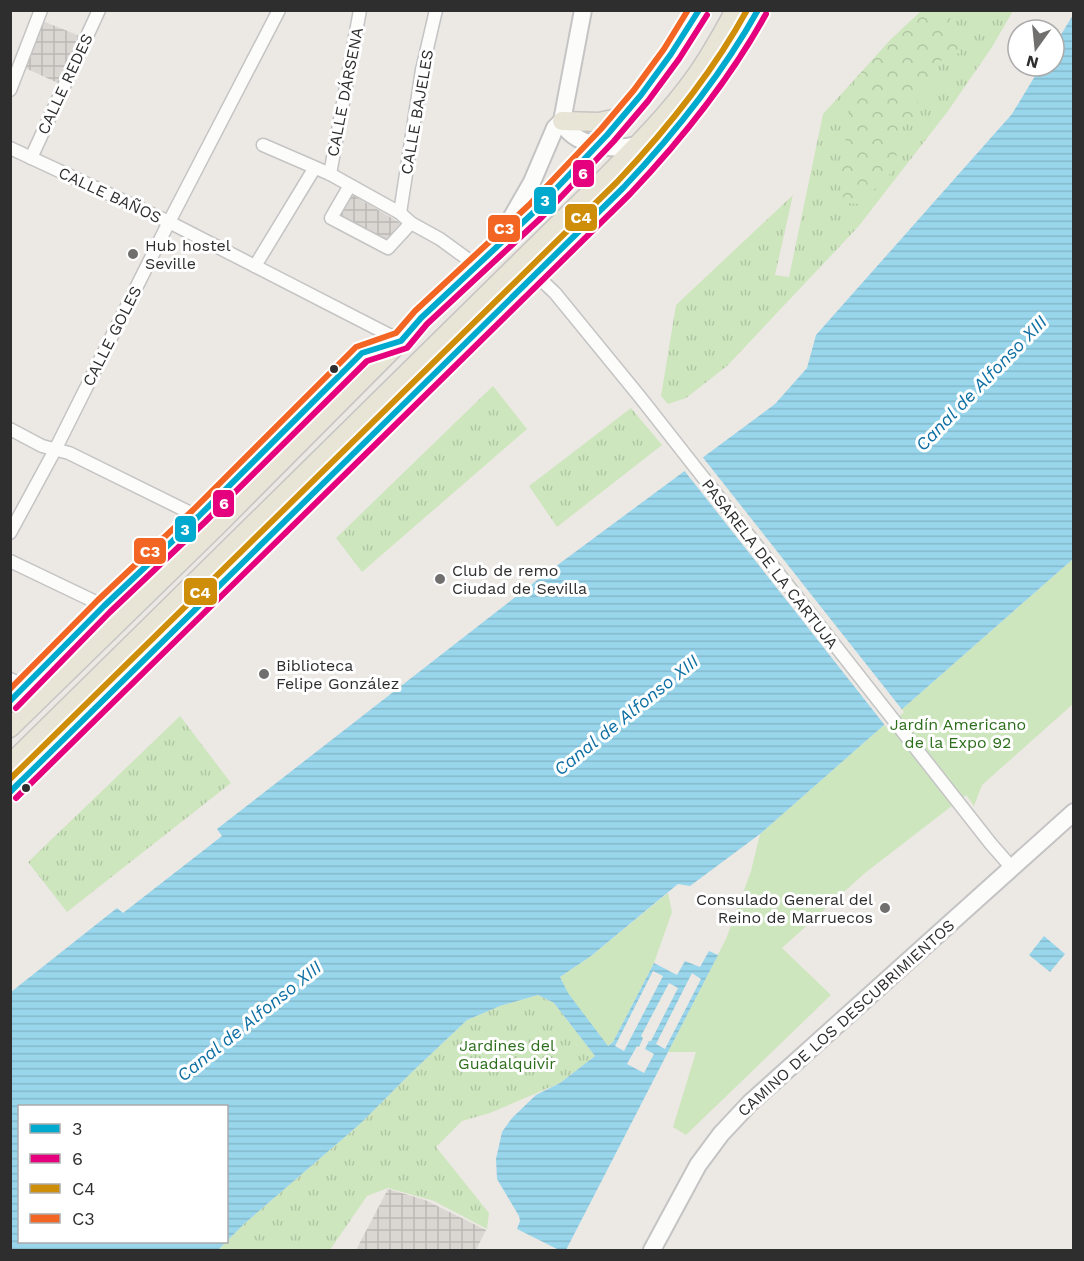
<svg xmlns="http://www.w3.org/2000/svg" width="1084" height="1261" viewBox="0 0 1084 1261" font-family="'Work Sans',sans-serif">
	<defs>
		<pattern id="grass-tufts" width="24" height="20" patternUnits="userSpaceOnUse" patternTransform="scale(1.5)"><rect width="24" height="20" fill="#cee6be"/><path d="M3 7l-1-3M5 7V3M7 7l1-3M15 17l-1-3M17 17v-4M19 17l1-3" fill="none" stroke="#b1c6a4"/></pattern>
		<pattern id="forest-crowns" width="20" height="18" patternUnits="userSpaceOnUse" patternTransform="scale(1.5)"><rect width="20" height="18" fill="#cee6be"/><path d="M2 6a3 3 0 1 1 6 0M12 15a3 3 0 1 1 6 0" fill="none" stroke="#b1c6a4"/></pattern>
		<pattern id="plaza-grid" width="8" height="8" patternUnits="userSpaceOnUse" patternTransform="scale(1.5)"><rect width="8" height="8" fill="#dad6d2"/><path d="M0 4h8M4 0v8" fill="none" stroke="#bbb8b5"/></pattern>
		<pattern id="water-rules" width="6" height="5" patternUnits="userSpaceOnUse" patternTransform="scale(1.5)"><rect width="6" height="5" fill="#99d6ec"/><path d="M0 2.5h6" fill="none" stroke="#84b8cb"/></pattern>
	</defs>
	<rect width="100%" height="100%" fill="#ece8e4"/>
	<g fill="url(#grass-tufts)">
		<polygon points="928,11 1013,11 992,47 948,111 858,227 727,366 686,398 668,404 661,396 676,305 793,195 775,275 789,277 823,114 855,79"/>
		<polygon points="493,386 527,429 362,572 336,538"/>
		<polygon points="631,408 662,445 557,527 529,486"/>
		<polygon points="180,716 231,783 67,912 28,862"/>
		<polygon points="538,995 554,1003 595,1056 560,1083 490,1113 462,1121 436,1147 489,1213 487,1229 434,1201 388,1188 367,1196 330,1250 218,1250 244,1224 361,1123 412,1072 467,1020 500,1006"/>
	</g>
	<polygon fill="url(#forest-crowns)" points="922,10 951,11 950,24 961,35 959,53 935,63 938,74 936,85 918,94 917,117 901,128 894,170 860,204 845,203 836,171 845,144 855,79 891,39"/>
	<g fill="#cee6be">
		<polygon points="1073,559 1073,704 982,785 974,806 966,795 865,873 782,948 831,995 686,1135 673,1127 696,1052 668,1052 726,939 751,871 760,834"/>
		<polygon points="668,893 672,912 654,963 613,1042 607,1046 567,993 560,977 591,956"/>
	</g>
	<g fill="url(#plaza-grid)">
		<polygon points="40,20 80,36 60,84 23,67"/>
		<polygon points="346,191 407,227 388,248 331,218"/>
		<polygon points="388,1189 425,1200 486,1230 476,1250 356,1250"/>
	</g>
	<g fill="url(#water-rules)" fill-rule="evenodd">
		<path d="M1073,15V559L760,834L690,886L678,884L591,956L560,977L568,993L608,1046L613,1042L654,963L677,975L685,961L700,967L709,951L718,955L566,1250H559L517,1229L520,1221L519,1216L497,1179L496,1159L502,1132L512,1118L536,1095L560,1083L595,1056L554,1003L538,995L500,1006L467,1020L412,1072L361,1123L244,1224L218,1250H11V992L117,908L123,913L222,836L217,829L536,581L775,404L807,368L816,335L1012,114L1041,66H1054V46ZM653,971L663,976L624,1051L615,1046ZM692,973L701,979L665,1049L656,1044ZM669,983L678,988L651,1041H649L645,1049L654,1054L644,1073L627,1064L637,1046L639,1047L643,1038L641,1036ZM20,1106H226V1242H20Z"/>
		<polygon points="1044,936 1065,954 1050,972 1029,955"/>
	</g>
	<polygon fill="#ece8e4" points="701,455 904,712 887,728 683,469"/>
	<g fill="none" stroke-linecap="round" stroke-linejoin="round">
		<defs>
			<g id="street">
				<polyline points="10,90 41,10"/>
				<polyline points="263,145 330,174 400,213 411,223 440,239 477,266"/>
				<polyline points="10,148 169,222 401,341"/>
				<polyline points="31,158 99,10"/>
				<polyline points="330,174 360,10"/>
				<polyline points="349,187 331,218 388,248 411,223"/>
				<polyline points="400,213 422,70 436,10"/>
				<polyline points="255,266 314,169"/>
				<polyline points="537,276 555,293 640,397 991,844 1012,868"/>
				<polyline points="10,429 42,446 69,453 217,526"/>
				<polyline points="10,533 55,450 169,222 279,10"/>
				<polyline points="10,561 104,606"/>
				<polyline points="10,679 27,687 36,703"/>
			</g>
			<g id="secondary">
				<path d="M562,121C572,146 614,151 637,145"/>
				<polyline points="497,243 532,182 555,128 562,121 583,10"/>
				<polyline points="652,1250 698,1165 721,1134 750,1103 1074,812"/>
			</g>
			<g id="primary">
				<polyline points="562,121 599,122 622,117"/>
				<polyline points="10,728 217,526 401,341 416,323 582,165 680,44 699,10"/>
				<path d="M10,764L603,180C640,142 679,104 707,59C717,43 726,27 735,10"/>
			</g>
		</defs>
		<use href="#street" stroke="#c5c4c5" stroke-width="15"/>
		<use href="#secondary" stroke="#c5c4c5" stroke-width="20"/>
		<use href="#primary" stroke="#c6c5c4" stroke-width="21"/>
		<use href="#street" stroke="#fcfcfb" stroke-width="12"/>
		<use href="#secondary" stroke="#fcfcfb" stroke-width="16"/>
		<use href="#primary" stroke="#e8e4d6" stroke-width="18"/>
		<defs>
			<g id="bus-1">
				<polyline points="10,701 104,606 199,516 362,353 401,341 421,318 535,211 607,135 641,95 671,54 699,10"/>
				<path d="M10,792L623,188C675,133 721,76 758,10"/>
			</g>
			<g id="bus-2">
				<polyline points="16,708 110,612 205,522 367,361 407,348 427,324 542,217 614,141 648,101 679,59 707,15"/>
				<path d="M16,798L630,194C682,139 729,81 766,14"/>
			</g>
			<path id="bus-3" d="M10,779L617,182C667,129 712,74 747,10"/>
			<polyline id="bus-4" points="10,689 98,600 193,510 356,347 396,333 415,311 529,205 601,129 634,90 664,49 688,10"/>
		</defs>
		<use href="#bus-1" stroke="#fff" stroke-width="10"/>
		<use href="#bus-2" stroke="#fff" stroke-width="10"/>
		<use href="#bus-3" stroke="#fff" stroke-width="10"/>
		<use href="#bus-4" stroke="#fff" stroke-width="10"/>
		<use href="#bus-1" stroke="#00a9ce" stroke-width="6"/>
		<use href="#bus-2" stroke="#e5007d" stroke-width="6"/>
		<use href="#bus-3" stroke="#cf8e09" stroke-width="6"/>
		<use href="#bus-4" stroke="#f26522" stroke-width="6"/>
	</g>
	<g fill="#706f6e" stroke="#fff" stroke-width="2">
		<circle cx="133" cy="254" r="6"/>
		<circle cx="440" cy="579" r="6"/>
		<circle cx="264" cy="674" r="6"/>
		<circle cx="885" cy="908" r="6"/>
	</g>
	<g fill="#2e2e2e" stroke="#fff" stroke-width="2">
		<circle cx="334" cy="369" r="5"/>
		<circle cx="26" cy="788" r="5"/>
	</g>
	<g text-anchor="middle" dominant-baseline="central" stroke-width="6" stroke-linejoin="round" paint-order="stroke">
		<g font-size="16" fill="#2e2e2e" stroke="#fff">
			<text transform="translate(65 84) rotate(-65)">CALLE REDES</text>
			<text transform="translate(345 92) rotate(-79)">CALLE DÁRSENA</text>
			<text transform="translate(417 112) rotate(-80)">CALLE BAJELES</text>
			<text transform="translate(110 195) rotate(25)">CALLE BAÑOS</text>
			<text transform="translate(112 336) rotate(-63)">CALLE GOLES</text>
			<text transform="translate(770 564) rotate(52)">PASARELA DE LA CARTUJA</text>
			<text transform="translate(846 1018) rotate(-42)">CAMINO DE LOS DESCUBRIMIENTOS</text>
		</g>
		<g font-size="16" fill="#2e2e2e" stroke="#fff" text-anchor="start">
			<text x="145" y="245">Hub hostel<tspan x="145" dy="18">Seville</tspan></text>
			<text x="452" y="570">Club de remo<tspan x="452" dy="18">Ciudad de Sevilla</tspan></text>
			<text x="276" y="665">Biblioteca<tspan x="276" dy="18">Felipe González</tspan></text>
			<text x="873" y="899" text-anchor="end">Consulado General del<tspan x="873" dy="18">Reino de Marruecos</tspan></text>
		</g>
		<g font-size="16" fill="#2c6e1b" stroke="#fff">
			<text x="958" y="724">Jardín Americano<tspan x="958" dy="18">de la Expo 92</tspan></text>
			<text x="507" y="1045">Jardines del<tspan x="507" dy="18">Guadalquivir</tspan></text>
		</g>
		<g font-size="18" font-style="italic" fill="#0d6fa3" stroke="#fff">
			<text transform="translate(981 383) rotate(-46)">Canal de Alfonso XIII</text>
			<text transform="translate(626 715) rotate(-39)">Canal de Alfonso XIII</text>
			<text transform="translate(249 1021) rotate(-39)">Canal de Alfonso XIII</text>
		</g>
	</g>
	<g stroke="#fff" stroke-width="2">
		<rect x="572" y="159" width="23" height="29" rx="6" fill="#e5007d"/>
		<rect x="533" y="186" width="24" height="29" rx="6" fill="#00a9ce"/>
		<rect x="564" y="203" width="34" height="29" rx="6" fill="#cf8e09"/>
		<rect x="487" y="214" width="34" height="29" rx="6" fill="#f26522"/>
		<rect x="212" y="489" width="23" height="29" rx="6" fill="#e5007d"/>
		<rect x="174" y="515" width="23" height="28" rx="6" fill="#00a9ce"/>
		<rect x="133" y="537" width="34" height="28" rx="6" fill="#f26522"/>
		<rect x="183" y="577" width="35" height="29" rx="6" fill="#cf8e09"/>
	</g>
	<g font-size="16" text-anchor="middle" font-weight="bold" fill="#fff">
		<text x="583" y="179">6</text>
		<text x="545" y="206">3</text>
		<text x="581" y="223">C4</text>
		<text x="504" y="234">C3</text>
		<text x="224" y="509">6</text>
		<text x="185" y="535">3</text>
		<text x="150" y="557">C3</text>
		<text x="200" y="598">C4</text>
	</g>
	<rect width="1084" height="1261" fill="none" stroke="#2e2e2e" stroke-width="24"/>
	<rect x="18" y="1105" width="210" height="138" fill="#ffffff" stroke="#ababab" stroke-width="1.5"/>
	<rect x="30" y="1124" width="30" height="9" fill="#00a9ce" stroke="#ababab" stroke-width="1.5"/>
	<text x="72" y="1135" font-size="18" fill="#2e2e2e">3</text>
	<rect x="30" y="1154" width="30" height="9" fill="#e5007d" stroke="#ababab" stroke-width="1.5"/>
	<text x="72" y="1165" font-size="18" fill="#2e2e2e">6</text>
	<rect x="30" y="1184" width="30" height="9" fill="#cf8e09" stroke="#ababab" stroke-width="1.5"/>
	<text x="72" y="1195" font-size="18" fill="#2e2e2e">C4</text>
	<rect x="30" y="1214" width="30" height="9" fill="#f26522" stroke="#ababab" stroke-width="1.5"/>
	<text x="72" y="1225" font-size="18" fill="#2e2e2e">C3</text>
	<g transform="translate(1036 48) rotate(195)"><circle r="28" fill="#ffffff" stroke="#ababab" stroke-width="1.5"/>
	<path d="M0-4.5L10 22L0 15L-10 22Z" fill="#706f6e"/>
	<text y="-9" font-size="16" font-weight="bold" text-anchor="middle" fill="#2e2e2e">N</text>
	</g>
</svg>
